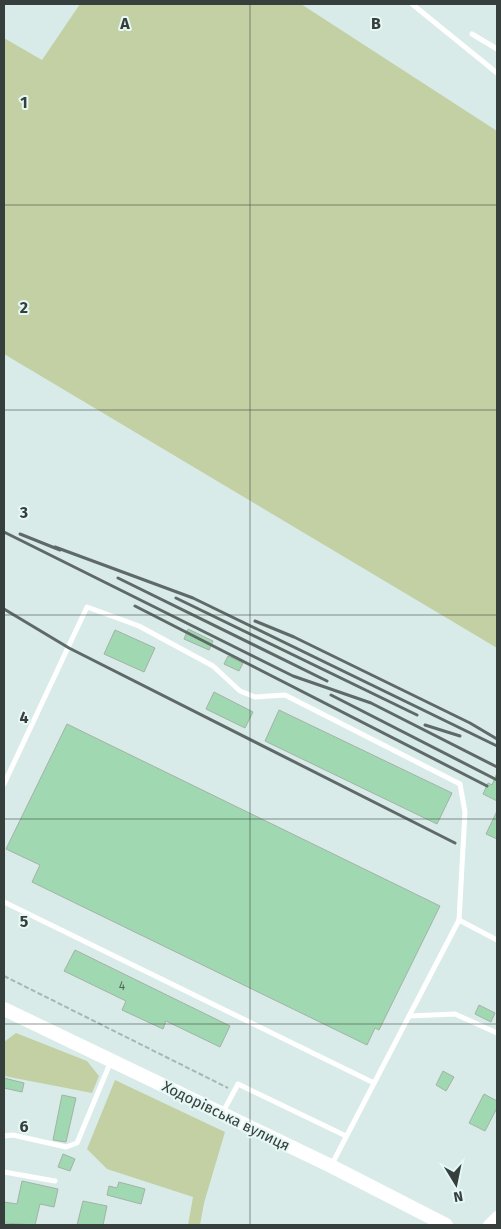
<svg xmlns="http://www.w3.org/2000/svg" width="501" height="1229" viewBox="0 0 501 1229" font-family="'Fira Sans',sans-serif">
	<rect width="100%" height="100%" fill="#d8ebe8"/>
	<g fill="#c3d0a4">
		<polygon points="80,4 301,4 497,131 497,648 4,354 4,38 42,60"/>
		<polygon points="16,1033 87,1061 99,1076 92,1093 4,1076 4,1042"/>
		<polygon points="115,1080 225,1132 204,1203 200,1225 188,1225 193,1197 107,1169 87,1149"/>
	</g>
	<g fill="#a0d9b1" stroke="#a4b1a7">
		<polygon points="188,629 213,641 209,650 184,639"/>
		<polygon points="115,630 155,648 144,672 104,654"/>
		<polygon points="228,656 243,663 239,671 224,664"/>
		<polygon points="214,692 253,712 245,728 206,709"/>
		<polygon points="279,710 452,793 437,824 265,741"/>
		<polygon points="67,724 440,906 379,1030 375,1028 367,1045 32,882 40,865 6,849"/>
		<polygon points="497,773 497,801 483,794 488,783 492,785"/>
		<polygon points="497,811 497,839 486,834"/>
		<polygon points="75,950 230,1026 220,1047 166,1021 163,1029 122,1010 126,1001 64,971"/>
		<polygon points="479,1005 495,1013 491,1022 475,1014"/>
		<polygon points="443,1071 454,1077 446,1091 436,1085"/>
		<polygon points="4,1078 24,1083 22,1092 4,1088"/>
		<polygon points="484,1094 497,1101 497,1108 485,1131 469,1123"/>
		<polygon points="62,1095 76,1098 66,1142 53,1140"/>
		<polygon points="63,1154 75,1159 70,1171 58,1167"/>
		<polygon points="22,1181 58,1189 54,1207 40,1204 35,1225 4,1223 4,1202 17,1204"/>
		<polygon points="119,1182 145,1189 141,1204 107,1195 109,1186 117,1188"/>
		<polygon points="83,1201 107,1206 103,1225 77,1225"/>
	</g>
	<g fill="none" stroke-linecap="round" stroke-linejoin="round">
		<polyline stroke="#a6b6b3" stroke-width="2" stroke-dasharray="5 2.5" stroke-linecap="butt" points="4,976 228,1088"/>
		<g stroke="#fff" stroke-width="5">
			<polyline points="412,4 497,73"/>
			<polyline points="472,34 497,49"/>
			<polyline points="4,784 87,607 139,626 213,666 240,691 255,697 285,695 460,784 465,812 459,920 331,1166"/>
			<polyline points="4,902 374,1083"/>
			<polyline points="459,920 497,940"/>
			<polyline points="409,1016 455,1014 497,1033"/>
			<polyline points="223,1112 238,1084 346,1136"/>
			<polyline points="4,1136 13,1135 66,1147 77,1143 111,1061"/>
			<polyline points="4,1172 55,1181"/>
		</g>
		<polyline stroke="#fff" stroke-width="10" points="488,1225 497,1216"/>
		<polyline stroke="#fff" stroke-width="14" points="4,1009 331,1166 446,1225"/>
		<g stroke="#5f6a68" stroke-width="3">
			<polyline points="4,532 293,676 371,703 497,767"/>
			<polyline points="20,534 60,550"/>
			<polyline points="55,547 193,598 497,746"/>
			<polyline points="118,578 327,681"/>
			<polyline points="176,598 417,715"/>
			<polyline points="135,606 487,786"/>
			<polyline points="4,609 69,648 455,843"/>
			<polyline points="255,621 294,637 470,723 497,739"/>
			<polyline points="331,695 497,780"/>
			<polyline points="425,725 460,736"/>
		</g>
	</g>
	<path fill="none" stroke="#373f3d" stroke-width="1" stroke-opacity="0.55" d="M250,4V1225M4,205H497M4,410H497M4,615H497M4,819H497M4,1024H497"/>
	<g text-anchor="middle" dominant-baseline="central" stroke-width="4" stroke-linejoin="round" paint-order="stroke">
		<g font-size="12" fill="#51665a">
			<text x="122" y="986">4</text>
		</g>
		<g font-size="15" fill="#373f3d" stroke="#e5f8f5">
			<text transform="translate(226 1116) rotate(26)">Ходорівська вулиця</text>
		</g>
	</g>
	<g font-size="16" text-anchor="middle" font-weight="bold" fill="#373f3d" stroke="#e5f8f5" stroke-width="4" stroke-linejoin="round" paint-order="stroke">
		<text x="125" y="29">A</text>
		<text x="376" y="29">B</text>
		<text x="24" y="108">1</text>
		<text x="24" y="313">2</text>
		<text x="24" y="518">3</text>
		<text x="24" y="723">4</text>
		<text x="24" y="927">5</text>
		<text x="24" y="1132">6</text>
	</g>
	<rect width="501" height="1229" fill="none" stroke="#373f3d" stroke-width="10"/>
	<g transform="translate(456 1184) rotate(170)" stroke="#e5f8f5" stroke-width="4" paint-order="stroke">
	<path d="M0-4L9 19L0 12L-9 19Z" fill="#373f3d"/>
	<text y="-8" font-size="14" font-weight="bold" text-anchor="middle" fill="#373f3d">N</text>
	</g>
</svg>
